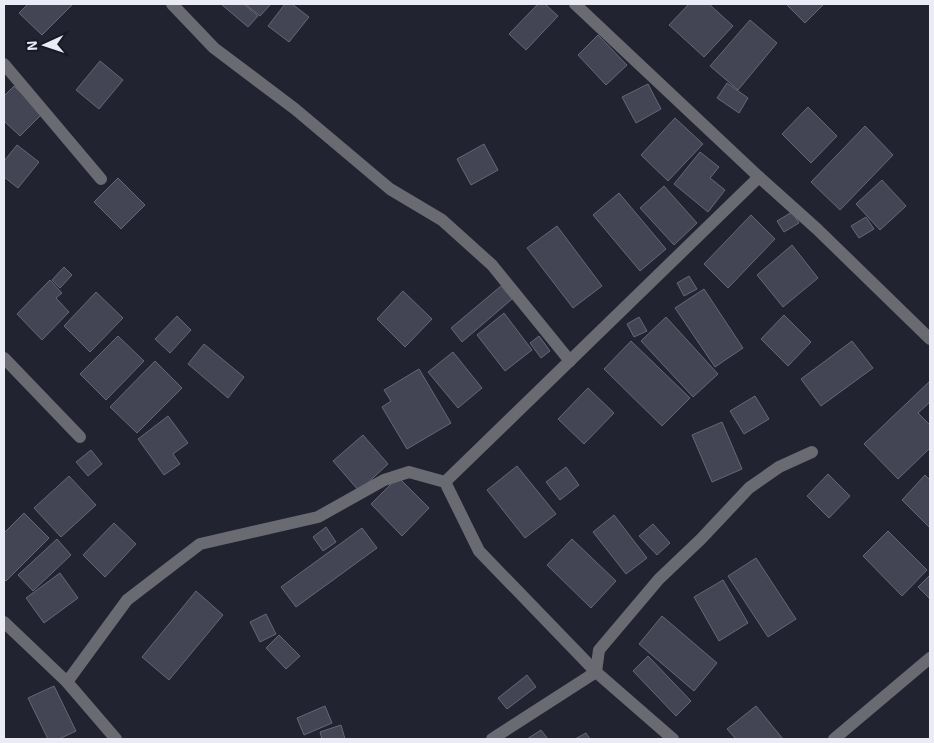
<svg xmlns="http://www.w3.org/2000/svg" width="934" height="743" viewBox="0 0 934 743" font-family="'Exo 2',sans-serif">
	<rect width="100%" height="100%" fill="#212330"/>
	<g fill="#444554" stroke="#656777">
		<polygon points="28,4 73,4 42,35 19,13"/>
		<polygon points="221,4 244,4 258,16 248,27"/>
		<polygon points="245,4 271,4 260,16"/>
		<polygon points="285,4 292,4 309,17 289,42 268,26"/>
		<polygon points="538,4 545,4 558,16 526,50 509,34"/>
		<polygon points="689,4 709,4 733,26 704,57 669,25"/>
		<polygon points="786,4 824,4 805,23"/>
		<polygon points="750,20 777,43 738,90 710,66"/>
		<polygon points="598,35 627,65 606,85 578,55"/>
		<polygon points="100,61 123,80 99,109 76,90"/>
		<polygon points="727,83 748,98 739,113 717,98"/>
		<polygon points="648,84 661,109 636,123 622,97"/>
		<polygon points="14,86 42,114 20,136 4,121 4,96"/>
		<polygon points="808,107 837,136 811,163 782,134"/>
		<polygon points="675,118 703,144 668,181 641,155"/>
		<polygon points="865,126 893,155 840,210 811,182"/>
		<polygon points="484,144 498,170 471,185 457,159"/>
		<polygon points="17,145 39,162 18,188 4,177 4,161"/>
		<polygon points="700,152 719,167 710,178 725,190 708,212 674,184"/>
		<polygon points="118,178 145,205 121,229 94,202"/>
		<polygon points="882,180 906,206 880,230 856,204"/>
		<polygon points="664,186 697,223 674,245 640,208"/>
		<polygon points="619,193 666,249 640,271 593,215"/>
		<polygon points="792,212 799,223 784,232 777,221"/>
		<polygon points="751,215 775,239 728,288 704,264"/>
		<polygon points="866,217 874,229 859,238 851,226"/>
		<polygon points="557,226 602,286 573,308 527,248"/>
		<polygon points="792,245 818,278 783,307 757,275"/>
		<polygon points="64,267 72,275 60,288 52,280"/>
		<polygon points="689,276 697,289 684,296 677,283"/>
		<polygon points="50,280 62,293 56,298 69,312 42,340 17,314"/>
		<polygon points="501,286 512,299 462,342 451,328"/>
		<polygon points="704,289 743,348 715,367 675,308"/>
		<polygon points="403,291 432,319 405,347 377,319"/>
		<polygon points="96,292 123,318 90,352 64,326"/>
		<polygon points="504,313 532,350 505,371 477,335"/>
		<polygon points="784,315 811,342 788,366 761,339"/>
		<polygon points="177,316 191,330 170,353 155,339"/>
		<polygon points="639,317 647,331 634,337 627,324"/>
		<polygon points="666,317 718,374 693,397 641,341"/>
		<polygon points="118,336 144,361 106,400 80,374"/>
		<polygon points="539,336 550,351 541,358 530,343"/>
		<polygon points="631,341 690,398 662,426 604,369"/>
		<polygon points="852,341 873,368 821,406 801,379"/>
		<polygon points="204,344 244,377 228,398 188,364"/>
		<polygon points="453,352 482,388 458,408 428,372"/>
		<polygon points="155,361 182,388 137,433 110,407"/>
		<polygon points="419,369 451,423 407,449 382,407 391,401 384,390"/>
		<polygon points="930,381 930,402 918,413 930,425 930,448 898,479 864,444"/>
		<polygon points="588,388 614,413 584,444 558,419"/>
		<polygon points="755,396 769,419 744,434 730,411"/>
		<polygon points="168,416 188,443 173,454 180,464 164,475 138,439"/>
		<polygon points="722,422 742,469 712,482 692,435"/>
		<polygon points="363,435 388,464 359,491 333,461"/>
		<polygon points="91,450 102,464 88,476 76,462"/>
		<polygon points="517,466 556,514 525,538 487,490"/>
		<polygon points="566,467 579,485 560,500 546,482"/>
		<polygon points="828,474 850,496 829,518 807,496"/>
		<polygon points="925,475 930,480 930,528 902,500"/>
		<polygon points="69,476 96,505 61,537 34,508"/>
		<polygon points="398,477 429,508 402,536 371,504"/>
		<polygon points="24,513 49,538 6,581 4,579 4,533"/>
		<polygon points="614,515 647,558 626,574 593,532"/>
		<polygon points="114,523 136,544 105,577 83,555"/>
		<polygon points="653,524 670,543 657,555 639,536"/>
		<polygon points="326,527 336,542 323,551 313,537"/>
		<polygon points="362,528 377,548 296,607 281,587"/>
		<polygon points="888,531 927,570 902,596 863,556"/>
		<polygon points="57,539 71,555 33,591 18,575"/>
		<polygon points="572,539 616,581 591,608 547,565"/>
		<polygon points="756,558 796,619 768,637 728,576"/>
		<polygon points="60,573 78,598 44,623 26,598"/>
		<polygon points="930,575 930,599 918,587"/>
		<polygon points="723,580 748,623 719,641 694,597"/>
		<polygon points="196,591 223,615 169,680 142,657"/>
		<polygon points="266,614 276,634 260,642 250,622"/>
		<polygon points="662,616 717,663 694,691 639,644"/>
		<polygon points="279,635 300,656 286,669 266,648"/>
		<polygon points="648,656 691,701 676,716 633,671"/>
		<polygon points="527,675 536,687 507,709 498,698"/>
		<polygon points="54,686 76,731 59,739 48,739 28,698"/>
		<polygon points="325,706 332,723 304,735 297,718"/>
		<polygon points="756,706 783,739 736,739 727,729"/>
		<polygon points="341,725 345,739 322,739 320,732"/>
		<polygon points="541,730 548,739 527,739"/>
		<polygon points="586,733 590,739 575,739"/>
	</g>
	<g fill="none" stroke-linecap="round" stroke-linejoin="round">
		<g stroke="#6a6b72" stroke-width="12">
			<polyline points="172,4 214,48 295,109 390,189 442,220 492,265 570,361"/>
			<polyline points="575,4 759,177"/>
			<polyline points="4,64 101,179"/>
			<polyline points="4,358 80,437"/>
			<polyline points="445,482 759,177 817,229 930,339"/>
			<polyline points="4,622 67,682 116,739"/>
			<polyline points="67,682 127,600 200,544 318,517 384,480 409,472 445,482 479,551 596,672 673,739"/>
			<polyline points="492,739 596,672 599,650 659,579 701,539 749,488 779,467 812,452"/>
			<polyline points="834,739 930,658"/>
		</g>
	</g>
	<rect width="934" height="743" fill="none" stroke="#eaebf4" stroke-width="10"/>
	<g transform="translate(45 45) rotate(267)" stroke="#181926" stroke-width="4" paint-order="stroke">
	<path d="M0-4L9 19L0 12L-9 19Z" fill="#eaebf4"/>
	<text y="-8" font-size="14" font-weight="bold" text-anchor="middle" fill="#eaebf4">N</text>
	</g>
</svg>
